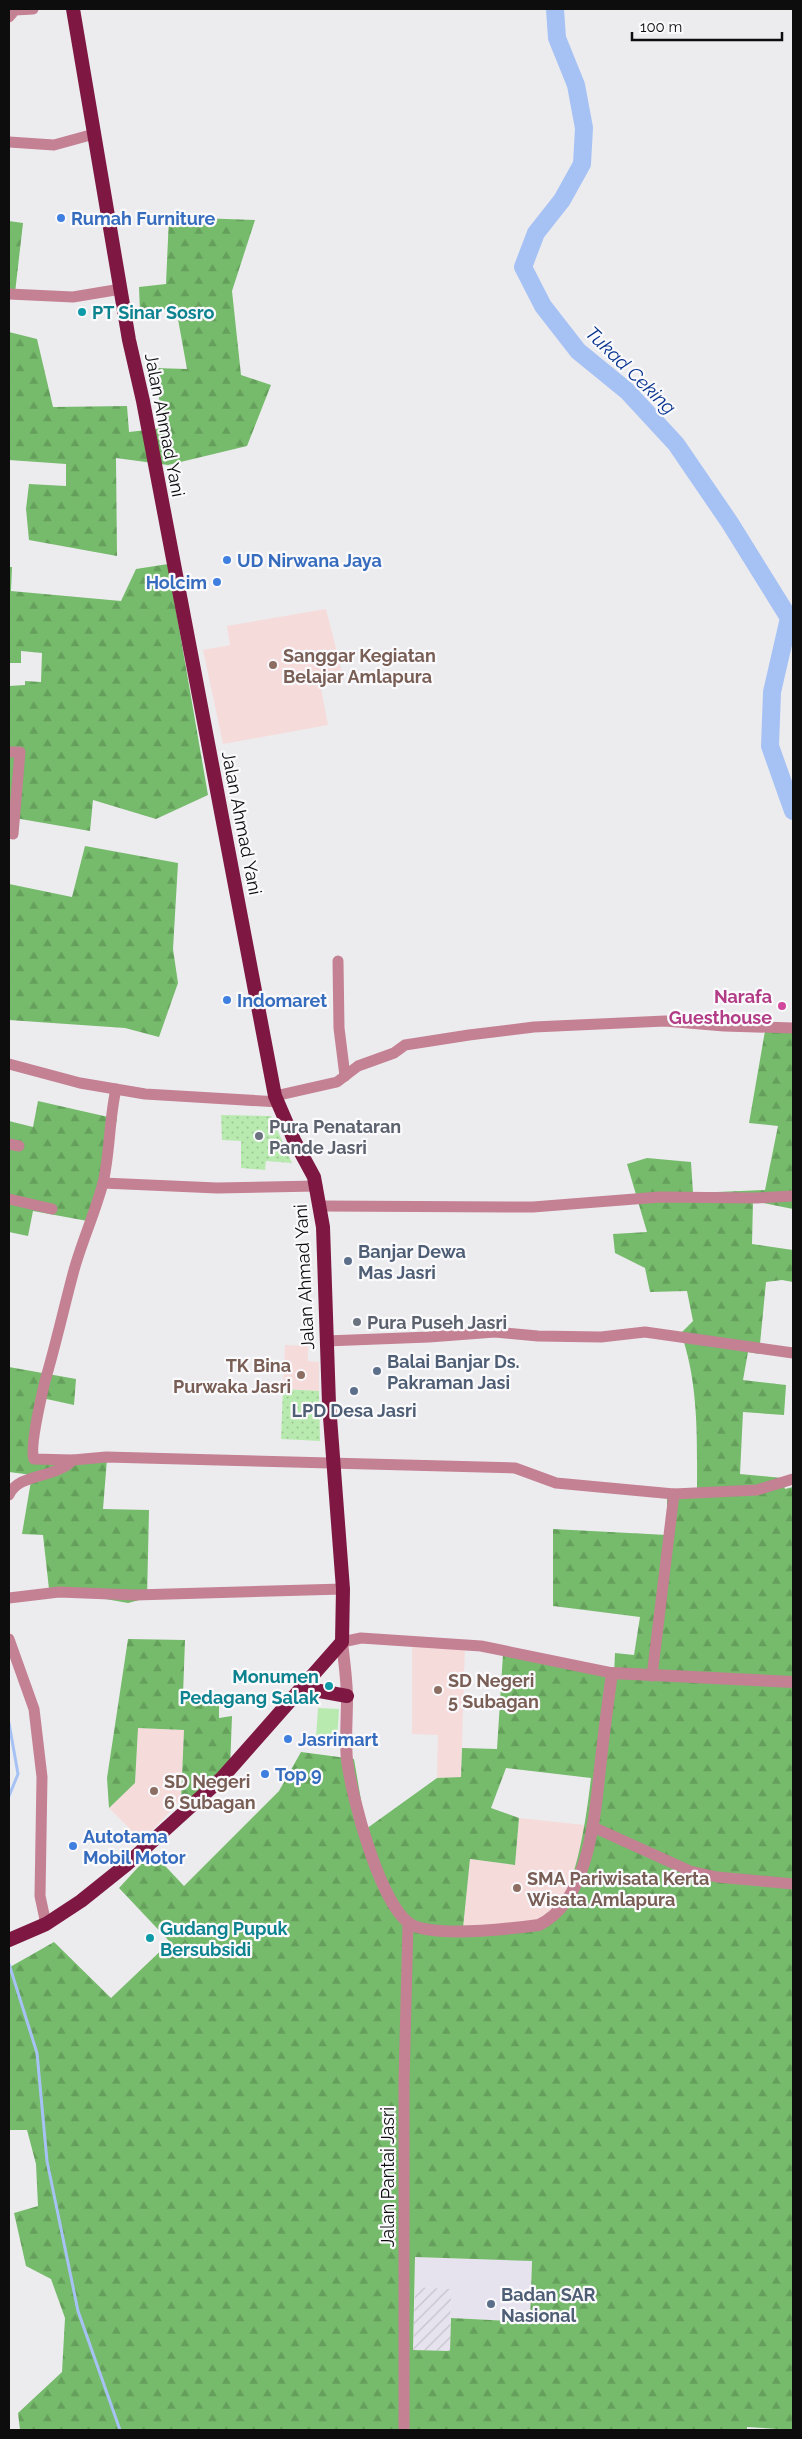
<svg xmlns="http://www.w3.org/2000/svg" width="802" height="2439" viewBox="0 0 802 2439" font-family="Raleway,sans-serif">
	<defs>
		<pattern id="industrial-furrows" width="10" height="10" patternUnits="userSpaceOnUse" patternTransform="scale(1.25)"><rect width="10" height="10" fill="#e6e3ee"/><path d="M-1 1l2-2M0 10L10 0M9 11l2-2" fill="none" stroke="#c4c2cb"/></pattern>
		<pattern id="grass-dots" width="8" height="8" patternUnits="userSpaceOnUse" patternTransform="scale(1.25)"><rect width="8" height="8" fill="#b8eaaf"/><path d="M2 2h.1M6 6h.1" fill="none" stroke="#9dc895" stroke-width="1.8" stroke-linecap="round"/></pattern>
		<pattern id="forest-firs" width="22" height="20" patternUnits="userSpaceOnUse" patternTransform="scale(1.25)"><rect width="22" height="20" fill="#76ba6b"/><path d="M5 1l3.5 6h-7zM16 11l3.5 6h-7z" fill="#659f5c"/></pattern>
	</defs>
	<rect width="100%" height="100%" fill="#ececef"/>
	<polygon fill="#e6e3ee" points="415,2257 532,2261 530,2322 451,2318 451,2289 415,2287"/>
	<polygon fill="url(#industrial-furrows)" points="415,2287 451,2289 450,2351 413,2350"/>
	<g fill="#f6dbdb">
		<polygon points="326,609 344,680 320,683 328,725 223,744 203,650 230,645 227,626"/>
		<polygon points="285,1345 308,1346 308,1361 319,1362 319,1391 283,1389"/>
		<polygon points="412,1642 465,1646 461,1777 437,1778 438,1735 412,1734"/>
		<polygon points="138,1728 184,1730 181,1800 142,1841 109,1808 135,1783"/>
		<polygon points="519,1818 585,1825 576,1867 558,1909 542,1923 463,1928 470,1859 515,1865"/>
	</g>
	<g fill="url(#grass-dots)">
		<polygon points="221,1115 271,1116 292,1163 266,1161 265,1170 241,1168 241,1141 222,1140"/>
		<polygon points="283,1389 319,1391 320,1441 281,1439"/>
	</g>
	<g fill="url(#forest-firs)" fill-rule="evenodd">
		<polygon points="169,217 255,220 232,291 241,375 271,385 247,446 168,465 116,458 117,556 29,540 26,509 29,484 66,486 66,464 9,460 9,332 37,339 53,407 127,406 129,432 164,428 154,368 187,369 176,308 140,312 139,287 166,284"/>
		<polygon points="9,221 23,223 15,293 9,292"/>
		<polygon points="168,564 208,795 156,819 93,800 90,831 9,817 9,686 25,685 25,681 41,682 42,653 21,651 21,663 9,663 9,567 12,567 11,591 121,601 136,569"/>
		<polygon points="85,846 178,863 173,949 178,983 159,1037 125,1028 9,1020 9,884 72,897"/>
		<path d="M765,1031L793,1033V1209L753,1201L752,1244L793,1250V1282L782,1280L766,1282L759,1354L748,1352L743,1380L786,1385L784,1415L743,1412L740,1474L782,1478L785,1489L793,1487V2430L747,2427V2430H20L18,2413L62,2372L65,2318L51,2279L26,2266L14,2213L38,2206L36,2164L27,2130H9L10,1967L54,1942L111,1998L170,1942L119,1888L152,1852L184,1886L279,1791L301,1752L354,1759L366,1829L437,1778L461,1777L462,1748L497,1749L503,1654L614,1676L615,1653L634,1655L640,1617L553,1606V1529L667,1535V1491L697,1493C697,1438 699,1385 681,1333L693,1321L687,1291L650,1292L645,1268L615,1253L613,1234L647,1232L627,1164L647,1158L691,1162L693,1193L765,1190L778,1126L749,1123ZM506,1768L591,1778C587,1812 576,1906 543,1923C535,1927 476,1927 463,1928L470,1859L515,1865L519,1818L491,1808ZM415,2257L532,2261L530,2322L451,2318L450,2351L413,2350Z"/>
		<polygon points="38,1101 117,1119 93,1222 33,1211 28,1236 9,1232 9,1121 33,1127"/>
		<polygon points="9,1367 76,1379 74,1405 42,1398 35,1455 107,1459 103,1509 149,1510 147,1598 128,1603 49,1589 43,1535 22,1534 32,1475 9,1472"/>
		<polygon points="128,1639 185,1640 183,1695 219,1697 219,1718 232,1716 230,1769 193,1809 181,1800 184,1730 138,1728 135,1783 109,1808 107,1778"/>
	</g>
	<polygon fill="#b8eaaf" points="318,1708 339,1709 337,1740 316,1739"/>
	<g fill="none" stroke-linecap="round" stroke-linejoin="round">
		<g stroke="#a6c2f4" stroke-width="3">
			<polyline points="9,1723 18,1774 9,1796"/>
			<polyline points="9,1964 37,2053 47,2161 78,2311 120,2430"/>
		</g>
		<polyline stroke="#a6c2f4" stroke-width="18" points="555,9 557,38 576,85 584,128 582,164 562,200 536,233 523,267 543,306 578,351 627,391 676,444 730,523 789,618 772,692 770,746 793,811"/>
		<g stroke="#c48194" stroke-width="11">
			<polyline points="9,17 15,10 33,9"/>
			<polyline points="9,142 54,145 94,134"/>
			<polyline points="9,294 73,297 121,289"/>
			<polyline points="9,752 20,752 13,834 9,833"/>
			<polyline points="338,961 339,1028 345,1076"/>
			<polyline points="9,1064 80,1083 145,1094 279,1102"/>
			<path d="M116,1089C109,1120 110,1153 103,1183C95,1213 82,1241 74,1270C64,1307 56,1344 45,1381C42,1394 29,1448 34,1459L73,1460L106,1457L515,1468L556,1483L674,1494L757,1490L793,1479"/>
			<polyline points="275,1096 337,1082 358,1066 394,1053 405,1045 469,1035 534,1027 665,1021 724,1026 793,1028"/>
			<polyline points="9,1144 19,1146"/>
			<polyline points="103,1183 217,1188 317,1186"/>
			<polyline points="9,1199 52,1209"/>
			<polyline points="321,1206 533,1207 660,1197 757,1198 793,1196"/>
			<polyline points="326,1341 429,1337 495,1332 538,1336 601,1337 645,1332 793,1353"/>
			<path d="M9,1495C18,1473 55,1479 73,1460"/>
			<polyline points="9,1598 59,1592 135,1595 343,1589"/>
			<polyline points="9,1639 34,1709 42,1777 40,1896 46,1924"/>
			<polyline points="342,1642 361,1638 481,1646 612,1673"/>
			<polyline points="652,1676 674,1494"/>
			<polyline points="593,1827 690,1871 717,1877 793,1884"/>
			<polyline points="404,2430 404,2082 408,1923"/>
		</g>
		<path stroke="#c48194" stroke-width="12" d="M342,1642C344,1661 347,1680 347,1699C347,1719 345,1740 347,1760C351,1794 381,1912 414,1926C442,1937 508,1929 539,1925C591,1900 595,1810 601,1760C604,1731 608,1702 612,1673L793,1682"/>
		<g stroke="#7e1842" stroke-width="14">
			<polyline points="303,1688 347,1696"/>
			<polyline points="9,1940 46,1924 81,1901 126,1865 222,1778 342,1642 343,1589 329,1404 323,1227 314,1177 294,1140 275,1096 143,401 129,340 73,9"/>
		</g>
	</g>
	<g fill="#3f7fe0" stroke="#faf9fc" stroke-width="2">
		<circle cx="61" cy="218" r="5"/>
		<circle cx="227" cy="560" r="5"/>
		<circle cx="217" cy="582" r="5"/>
		<circle cx="227" cy="1000" r="5"/>
		<circle cx="288" cy="1739" r="5"/>
		<circle cx="265" cy="1774" r="5"/>
		<circle cx="73" cy="1846" r="5"/>
	</g>
	<g fill="#0f9aa8" stroke="#faf9fc" stroke-width="2">
		<circle cx="82" cy="312" r="5"/>
		<circle cx="329" cy="1686" r="5"/>
		<circle cx="150" cy="1938" r="5"/>
	</g>
	<g fill="#8d6e63" stroke="#faf9fc" stroke-width="2">
		<circle cx="273" cy="665" r="5"/>
		<circle cx="301" cy="1375" r="5"/>
		<circle cx="438" cy="1690" r="5"/>
		<circle cx="154" cy="1791" r="5"/>
		<circle cx="517" cy="1888" r="5"/>
	</g>
	<circle fill="#d1479c" stroke="#faf9fc" stroke-width="2" cx="782" cy="1006" r="5"/>
	<g fill="#6b7280" stroke="#faf9fc" stroke-width="2">
		<circle cx="259" cy="1136" r="5"/>
		<circle cx="357" cy="1322" r="5"/>
	</g>
	<g fill="#5c6f8a" stroke="#faf9fc" stroke-width="2">
		<circle cx="348" cy="1261" r="5"/>
		<circle cx="377" cy="1371" r="5"/>
		<circle cx="354" cy="1391" r="5"/>
		<circle cx="491" cy="2304" r="5"/>
	</g>
	<g text-anchor="middle" dominant-baseline="central" stroke-width="4.5" stroke-linejoin="round" paint-order="stroke">
		<g font-size="18" font-weight="bold" fill="#366cbe" stroke="#faf9fc" text-anchor="start">
			<text x="71" y="218">Rumah Furniture</text>
			<text x="237" y="560">UD Nirwana Jaya</text>
			<text x="207" y="582" text-anchor="end">Holcim</text>
			<text x="237" y="1000">Indomaret</text>
			<text x="298" y="1739">Jasrimart</text>
			<text x="275" y="1774">Top 9</text>
			<text x="83" y="1836">Autotama<tspan x="83" dy="21">Mobil Motor</tspan></text>
		</g>
		<g font-size="18" font-weight="bold" fill="#0d838f" stroke="#faf9fc" text-anchor="start">
			<text x="92" y="312">PT Sinar Sosro</text>
			<text x="319" y="1676" text-anchor="end">Monumen<tspan x="319" dy="21">Pedagang Salak</tspan></text>
			<text x="160" y="1928">Gudang Pupuk<tspan x="160" dy="21">Bersubsidi</tspan></text>
		</g>
		<g font-size="18" fill="#0d0d0e" stroke="#faf9fc">
			<text transform="translate(165 425) rotate(79)">Jalan Ahmad Yani</text>
			<text transform="translate(242 823) rotate(79)">Jalan Ahmad Yani</text>
			<text transform="translate(304 1277) rotate(-93)">Jalan Ahmad Yani</text>
			<text transform="translate(387 2177) rotate(-90)">Jalan Pantai Jasri</text>
		</g>
		<g font-size="18" font-weight="bold" fill="#785e54" stroke="#faf9fc" text-anchor="start">
			<text x="283" y="655">Sanggar Kegiatan<tspan x="283" dy="21">Belajar Amlapura</tspan></text>
			<text x="291" y="1365" text-anchor="end">TK Bina<tspan x="291" dy="21">Purwaka Jasri</tspan></text>
			<text x="448" y="1680">SD Negeri<tspan x="448" dy="21">5 Subagan</tspan></text>
			<text x="164" y="1781">SD Negeri<tspan x="164" dy="21">6 Subagan</tspan></text>
			<text x="527" y="1878">SMA Pariwisata Kerta<tspan x="527" dy="21">Wisata Amlapura</tspan></text>
		</g>
		<g font-size="18" font-weight="bold" fill="#b23c85" stroke="#faf9fc" text-anchor="end">
			<text x="772" y="996">Narafa<tspan x="772" dy="21">Guesthouse</tspan></text>
		</g>
		<g font-size="18" font-weight="bold" fill="#5b616d" stroke="#faf9fc" text-anchor="start">
			<text x="269" y="1126">Pura Penataran<tspan x="269" dy="21">Pande Jasri</tspan></text>
			<text x="367" y="1322">Pura Puseh Jasri</text>
		</g>
		<g font-size="18" font-weight="bold" fill="#4e5e75" stroke="#faf9fc" text-anchor="start">
			<text x="358" y="1251">Banjar Dewa<tspan x="358" dy="21">Mas Jasri</tspan></text>
			<text x="387" y="1361">Balai Banjar Ds.<tspan x="387" dy="21">Pakraman Jasi</tspan></text>
			<text x="354" y="1410" text-anchor="middle">LPD Desa Jasri</text>
			<text x="501" y="2294">Badan SAR<tspan x="501" dy="21">Nasional</tspan></text>
		</g>
		<g font-size="19" font-style="italic" fill="#04318e" stroke="#faf9fc">
			<text transform="translate(631 370) rotate(44)">Tukad Ceking</text>
		</g>
	</g>
	<rect width="802" height="2439" fill="none" stroke="#0d0d0e" stroke-width="20"/>
	<path d="M632 32v8h150v-8" fill="none" stroke="#0d0d0e" stroke-width="2.5"/>
	<text x="640" y="32" font-size="15" fill="#0d0d0e" stroke="#faf9fc" stroke-width="4" paint-order="stroke">100 m</text>
</svg>
